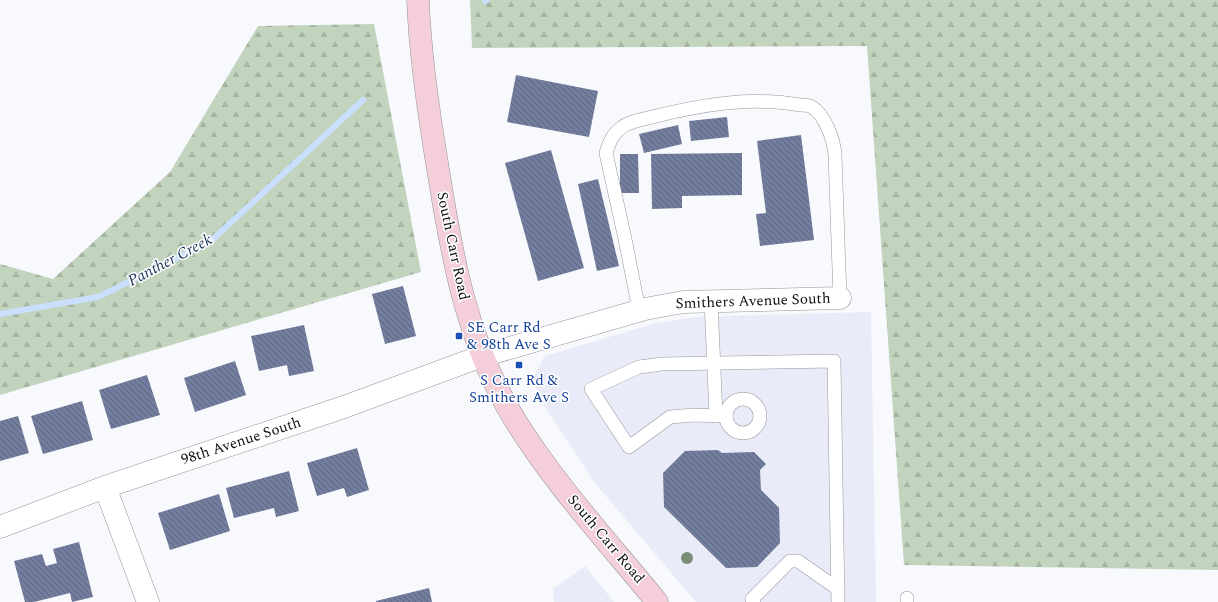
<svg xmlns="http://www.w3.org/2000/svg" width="1218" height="602" viewBox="0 0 1218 602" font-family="Spectral,serif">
	<defs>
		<pattern id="forest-firs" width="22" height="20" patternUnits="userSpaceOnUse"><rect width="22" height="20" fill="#c3d4be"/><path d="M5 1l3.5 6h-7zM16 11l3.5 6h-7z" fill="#a6b5a2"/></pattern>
		<pattern id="building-back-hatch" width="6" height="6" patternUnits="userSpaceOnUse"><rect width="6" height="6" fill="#737d9d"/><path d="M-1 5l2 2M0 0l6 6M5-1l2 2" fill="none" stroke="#5d657f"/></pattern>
	</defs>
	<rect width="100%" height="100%" fill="#f8f9fd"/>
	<g fill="#e9ecf8">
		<polygon points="871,312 876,602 696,602 594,482 537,394 534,376 545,356 656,323 695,317"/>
		<polygon points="585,566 614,602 554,602 553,589"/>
	</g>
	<g fill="url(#forest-firs)">
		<polygon points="470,0 1218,0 1218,570 904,565 867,46 472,48"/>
		<polygon points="374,24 421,272 0,395 0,264 53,279 170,172 258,26"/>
	</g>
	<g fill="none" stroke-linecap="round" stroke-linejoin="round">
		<g stroke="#cadefe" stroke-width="6">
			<polyline points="485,1 487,0"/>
			<polyline points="0,314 98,297 211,241 363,100"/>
		</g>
	</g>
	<g fill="url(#building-back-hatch)">
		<polygon points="516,75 598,91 589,137 507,122"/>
		<polygon points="727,117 729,137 691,141 689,121"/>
		<polygon points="678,125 682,144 644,153 639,134"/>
		<polygon points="801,135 814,240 760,246 756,214 766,213 757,141"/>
		<polygon points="551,150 584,268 538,281 505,163"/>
		<polygon points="742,153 742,195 682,196 682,208 652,209 651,154"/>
		<polygon points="620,154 638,154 639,193 620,193"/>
		<polygon points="598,179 619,266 597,271 578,184"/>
		<polygon points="403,286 416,336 385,344 372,294"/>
		<polygon points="304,325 314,371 289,376 287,365 259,371 251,336"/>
		<polygon points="235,361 246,395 195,412 184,378"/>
		<polygon points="147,375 160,415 111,429 99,390"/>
		<polygon points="82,401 93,440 43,454 31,416"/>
		<polygon points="18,416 29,453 0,461 0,421"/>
		<polygon points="357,448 369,490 347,497 344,488 317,496 307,463"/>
		<polygon points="718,450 722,453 754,452 766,464 760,470 761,490 779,508 780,543 757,567 726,568 664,507 663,473 685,451"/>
		<polygon points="289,471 299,511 276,517 274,508 234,518 226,488"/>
		<polygon points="219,494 230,531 170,550 158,513"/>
		<polygon points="79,542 93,597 72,602 70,593 34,602 25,602 14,561 42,554 46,566 57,563 53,549"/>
		<polygon points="429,588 432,602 376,602 376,601"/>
	</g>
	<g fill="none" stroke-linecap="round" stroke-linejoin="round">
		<defs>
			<g id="service">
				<polyline points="711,301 716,416"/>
				<path d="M639,310L625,239L606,153C609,144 612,134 621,128C629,121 642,120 652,117C700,105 751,96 800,105C803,105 809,105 812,107C825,115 834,140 835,155L840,298"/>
				<circle cx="743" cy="416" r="17"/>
				<polyline points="726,416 694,415 670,417 629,447 591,389 639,367 662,364 834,361 838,602"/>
				<polyline points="754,602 752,599 790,561 798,561 838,589"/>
				<polyline points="907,602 907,598"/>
			</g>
			<g id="minor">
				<polyline points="105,487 148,602"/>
				<polyline points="0,527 105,487 344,407 482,356 645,309 683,302 840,298"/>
			</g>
			<path id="secondary" d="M418,0C420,55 428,109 437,163C451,252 466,342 515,420C555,485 609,543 657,602"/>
		</defs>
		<use href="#service" stroke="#949599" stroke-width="14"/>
		<use href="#minor" stroke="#949599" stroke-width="23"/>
		<use href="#secondary" stroke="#949599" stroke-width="23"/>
		<use href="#service" stroke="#fff" stroke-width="13"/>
		<use href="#minor" stroke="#fff" stroke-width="22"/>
		<use href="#secondary" stroke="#f4cfda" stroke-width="22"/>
	</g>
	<circle fill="#7a8d77" cx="687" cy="558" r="6"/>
	<g fill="#1a4fb4" stroke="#fff" stroke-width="1.5">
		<rect x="455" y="332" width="8" height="8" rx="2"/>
		<rect x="515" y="361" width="8" height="8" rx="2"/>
	</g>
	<g text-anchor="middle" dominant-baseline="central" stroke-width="3" stroke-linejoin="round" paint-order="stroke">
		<g font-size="15" fill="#0e0f10" stroke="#fff">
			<text transform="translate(453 246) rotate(78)">South Carr Road</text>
			<text transform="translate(753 301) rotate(-2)">Smithers Avenue South</text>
			<text transform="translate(241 441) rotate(-18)">98th Avenue South</text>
			<text transform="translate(606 539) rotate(50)">South Carr Road</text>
		</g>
		<g font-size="15" fill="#164399" stroke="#fff" text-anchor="start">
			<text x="467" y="327">SE Carr Rd<tspan x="467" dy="17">&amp; 98th Ave S</tspan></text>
			<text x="519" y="380" text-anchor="middle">S Carr Rd &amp;<tspan x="519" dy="17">Smithers Ave S</tspan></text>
		</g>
		<g font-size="16" font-style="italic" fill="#1b345e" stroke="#fff">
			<text transform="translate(170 260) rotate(-28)">Panther Creek</text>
		</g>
	</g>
</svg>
